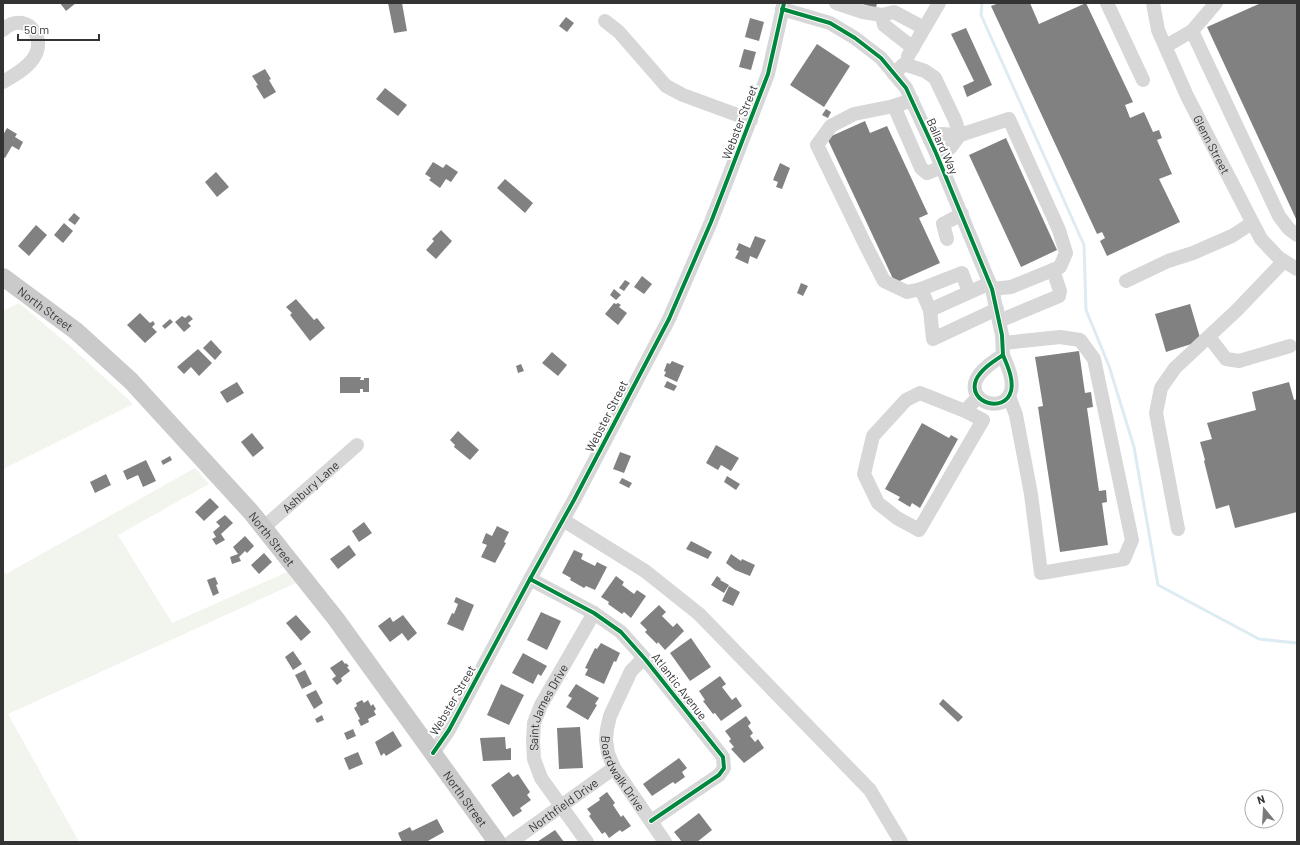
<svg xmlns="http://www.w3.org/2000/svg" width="1300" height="845" viewBox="0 0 1300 845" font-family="Barlow,sans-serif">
	<rect width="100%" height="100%" fill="#fff"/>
	<g fill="#f1f5ed">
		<polygon points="19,303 70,346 133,404 3,469 3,311"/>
		<polygon points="195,468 209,484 118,535 172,623 287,572 296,583 8,714 79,842 3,842 3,570 6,574"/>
	</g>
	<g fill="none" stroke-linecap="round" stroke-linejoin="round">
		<polyline stroke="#ddebf3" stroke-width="3" points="982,3 981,15 1084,245 1086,310 1109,366 1134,447 1158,585 1259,639 1297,643"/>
	</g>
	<g fill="#818181">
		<polygon points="60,3 76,3 66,11"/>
		<polygon points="388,3 402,3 407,31 394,33"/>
		<polygon points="859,3 877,3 876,8"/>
		<polygon points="999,3 1030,3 1039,24 1086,3 1133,102 1125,105 1130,118 1144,112 1153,132 1159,130 1162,138 1157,140 1172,174 1159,179 1180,222 1107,256 1100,241 1105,238 1102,232 1097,234 991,6"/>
		<polygon points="1261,3 1297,3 1297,221 1207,27"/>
		<polygon points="566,17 574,23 567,32 559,26"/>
		<polygon points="750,18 764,22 759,41 745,37"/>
		<polygon points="966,28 992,85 967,97 963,86 974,81 951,34"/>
		<polygon points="817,44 850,66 824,107 790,85"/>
		<polygon points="744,49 756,52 751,70 739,67"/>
		<polygon points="265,69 271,79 269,80 276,92 264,99 256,86 258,85 252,76"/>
		<polygon points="385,88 407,105 398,116 376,99"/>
		<polygon points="826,109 831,112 828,118 822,115"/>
		<polygon points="865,121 870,133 887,126 928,214 919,218 940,263 895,283 827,138"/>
		<polygon points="7,128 17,134 15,137 23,142 19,150 12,146 5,158 3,157 3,135"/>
		<polygon points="1006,138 1057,250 1021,267 969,155"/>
		<polygon points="433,162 443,168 446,164 458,172 451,182 446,179 440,188 429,180 431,178 425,174"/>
		<polygon points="780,163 790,168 782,189 776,187 778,182 773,180"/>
		<polygon points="216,172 229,187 217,197 205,182"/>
		<polygon points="505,179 533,203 525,213 497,188"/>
		<polygon points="74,213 80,218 75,225 68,220"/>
		<polygon points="64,223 73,231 63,243 54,235"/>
		<polygon points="36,225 47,235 29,256 18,246"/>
		<polygon points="441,230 452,241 436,259 426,250 434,241 432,239"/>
		<polygon points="755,236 766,240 757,259 750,256 748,264 735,258 739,251 736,250 739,243 750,248"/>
		<polygon points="642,276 652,284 644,294 634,287"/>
		<polygon points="625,280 630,283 624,291 619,288"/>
		<polygon points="801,283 808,286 803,296 797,293"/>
		<polygon points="614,289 621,295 616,300 610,295"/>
		<polygon points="296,299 314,320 317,318 325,328 310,341 290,315 292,313 286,307"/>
		<polygon points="614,303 616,304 618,303 621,305 619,307 627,313 618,325 605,314"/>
		<polygon points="1190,304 1201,341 1166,352 1155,314"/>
		<polygon points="140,313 150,323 153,321 155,324 152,327 157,332 145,343 127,325"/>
		<polygon points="189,315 193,319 188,323 191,326 184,332 175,322 182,316 185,318"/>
		<polygon points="170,319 173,322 165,329 162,326"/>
		<polygon points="211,340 222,352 215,360 203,348"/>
		<polygon points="198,349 212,363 199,376 191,367 184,374 177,367"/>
		<polygon points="1079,351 1085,393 1091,392 1093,407 1087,408 1099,491 1106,490 1107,502 1102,503 1108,545 1060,552 1038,407 1043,406 1035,357"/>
		<polygon points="552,352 567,365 558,376 542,363"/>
		<polygon points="672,361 684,366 677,382 664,376 666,372 664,371 667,363 670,364"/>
		<polygon points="521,364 524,371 518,373 516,366"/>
		<polygon points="340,377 361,377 360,380 364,380 364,378 369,378 369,392 363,392 363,389 360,389 360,393 340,393"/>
		<polygon points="667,381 677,386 674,391 664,387"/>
		<polygon points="237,382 244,393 227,403 220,392"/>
		<polygon points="1289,382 1294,400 1297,399 1297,512 1235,528 1229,505 1216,509 1204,461 1205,460 1200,442 1212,439 1207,423 1256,410 1252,392"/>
		<polygon points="922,423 949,438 951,435 958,439 920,508 912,503 910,507 898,500 900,497 885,489"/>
		<polygon points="458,431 479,450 470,460 454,447 455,445 450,440"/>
		<polygon points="252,433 264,448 253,457 241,442"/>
		<polygon points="716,445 739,458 731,471 721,465 718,470 706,463"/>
		<polygon points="620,452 631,456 624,473 613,469"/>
		<polygon points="170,456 172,460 163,465 161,461"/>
		<polygon points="146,460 156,481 143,487 138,475 127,480 123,471"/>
		<polygon points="106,474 111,485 95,493 90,482"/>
		<polygon points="727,476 740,484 736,490 724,482"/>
		<polygon points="622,478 632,483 629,488 619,483"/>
		<polygon points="210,498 219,507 204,521 195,512"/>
		<polygon points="225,515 233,523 221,534 225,540 216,545 212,539 216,537 213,532 220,526 216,522"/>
		<polygon points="364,522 372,533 359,542 352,531"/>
		<polygon points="497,526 509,532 504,542 506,543 495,563 481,557 487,545 482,543 486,533 492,536"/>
		<polygon points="245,536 254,546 247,553 245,551 239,557 241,561 232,564 230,557 238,554 233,547"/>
		<polygon points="691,541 712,552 708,559 686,549"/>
		<polygon points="349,545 356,555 338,569 330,559"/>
		<polygon points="574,550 583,554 581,559 595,566 597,562 607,567 595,590 586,586 584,588 570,580 571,578 562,573"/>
		<polygon points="264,553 272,562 259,574 251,565"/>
		<polygon points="731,554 741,561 742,559 755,565 750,576 735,570 726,563"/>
		<polygon points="616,576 624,582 622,585 634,594 637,590 646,596 631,618 624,612 622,614 608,604 609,602 601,597"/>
		<polygon points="717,576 721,579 720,580 729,585 724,593 711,585"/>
		<polygon points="215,577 218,584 216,585 219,593 213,596 207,580"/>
		<polygon points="729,586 740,592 733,606 722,601"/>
		<polygon points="456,597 474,605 463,631 447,624 452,613 454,614 458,604 454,602"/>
		<polygon points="659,605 666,612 662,616 673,627 677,623 684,631 665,650 658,642 657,644 645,632 647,630 640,623"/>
		<polygon points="541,612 561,621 547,650 527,640"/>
		<polygon points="296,615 311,632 301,641 286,623"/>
		<polygon points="403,615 417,633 408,641 402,633 390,642 378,626 390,617 393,622"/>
		<polygon points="691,638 711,667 690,681 670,653"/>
		<polygon points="601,643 620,653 616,662 614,661 604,684 585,675 588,669 585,668 595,648 597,649"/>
		<polygon points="293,651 302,664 293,670 285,657"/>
		<polygon points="523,653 547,666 541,676 538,674 533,684 512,673"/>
		<polygon points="342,660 345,664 346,663 349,666 347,667 350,671 341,678 342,681 337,685 332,679 336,676 330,668"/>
		<polygon points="305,670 312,684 302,689 295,675"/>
		<polygon points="720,676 726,684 722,687 732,700 736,697 742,706 721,721 715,713 713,714 703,701 705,700 699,691"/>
		<polygon points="501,684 524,695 509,725 487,715"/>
		<polygon points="576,684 599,698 595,704 597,705 588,720 566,707 572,698 568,696"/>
		<polygon points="316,690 323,703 314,709 306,695"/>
		<polygon points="943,699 963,717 958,722 939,704"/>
		<polygon points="362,700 364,703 368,700 371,706 373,704 376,709 374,711 376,715 368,719 369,722 361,726 358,720 360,719 354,708 357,706 356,703"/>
		<polygon points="322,715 324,720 317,723 315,719"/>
		<polygon points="746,716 751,723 748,726 753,733 750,736 755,742 758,739 764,748 744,763 731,749 734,747 729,741 731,739 725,731"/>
		<polygon points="580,727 583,768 559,769 557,728"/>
		<polygon points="353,729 356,736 347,740 344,733"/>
		<polygon points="393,731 402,746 386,756 384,753 381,756 375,742"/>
		<polygon points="505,737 506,749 511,748 511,760 483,761 480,738"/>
		<polygon points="358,752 363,764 349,770 344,758"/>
		<polygon points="679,758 687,768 682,772 685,777 675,784 673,782 652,796 643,784"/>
		<polygon points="509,772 513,777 518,774 530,792 527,795 531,800 520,808 522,811 513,817 491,785"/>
		<polygon points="607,792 615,803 613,805 621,817 623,815 631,826 622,832 620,830 609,838 605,832 602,834 589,816 591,814 587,809 600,800 599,798"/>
		<polygon points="699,813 712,830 697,842 682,842 674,832"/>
		<polygon points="437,819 444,832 426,842 402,842 398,833 410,827 412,831"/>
		<polygon points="555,830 564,842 537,842"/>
	</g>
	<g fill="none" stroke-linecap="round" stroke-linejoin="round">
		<g stroke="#d7d7d7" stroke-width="14">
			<polyline points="836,3 863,12 882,15"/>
			<polyline points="1107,3 1143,80"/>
			<path id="s1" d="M1153,3L1158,30L1187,96L1261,239L1279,258L1297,269"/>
			<path d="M782,9L830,23L855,38L881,58L906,88L936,153L992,289L1002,335L1003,355C994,361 981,369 976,380C967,403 1005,414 1011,391C1014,379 1007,365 1003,355"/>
			<polyline points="605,21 619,32 666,86 683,95 751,120"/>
			<path d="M3,30C24,10 49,36 33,59C26,69 13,76 3,82"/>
			<polyline points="1192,31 1279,216 1289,229 1297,235"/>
			<polyline points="1166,46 1192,31 1216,3"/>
			<polyline points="913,48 884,25 882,15 894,12 924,28"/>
			<polyline points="908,56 939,3"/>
			<polyline points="894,74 904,64 925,71 935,78 955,120 960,135"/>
			<polyline points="912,100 894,106 854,114 831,126 817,145 865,244 884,281 907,292 921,289"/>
			<polyline points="894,106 921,168 927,173 942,167"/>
			<polyline points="930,139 941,134 960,135 1009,119 1059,230 1066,253 1060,267 1011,287 992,289"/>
			<polyline points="936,153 950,148 960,135"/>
			<polyline points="947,239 943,224 962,214"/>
			<polyline points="1126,281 1168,261 1193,253 1232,236 1252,223"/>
			<polyline points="969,292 962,273 921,289 930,310 990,283"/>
			<polyline points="930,310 933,339 997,309"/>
			<polyline points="999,321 1059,296 1060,291 1053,270"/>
			<polyline points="1209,337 1226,359 1239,361 1290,346"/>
			<polyline points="1003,343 1060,337 1080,340 1094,359 1132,540 1124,559 1041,573 1031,494 1016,415 1009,396"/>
			<polyline points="965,411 983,420 919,530 897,518 878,503 864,474 873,436 906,400 920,393 965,411 978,397"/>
			<polyline points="563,520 645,571 699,614 870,790 901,842"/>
			<path id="s2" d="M263,528L357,445"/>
			<polyline points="1178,529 1156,413 1161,388 1175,368 1237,310 1284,261"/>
			<polyline points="530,579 594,613 621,632 645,659 723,757 724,768 719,775 651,821"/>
			<path id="s3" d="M645,659L638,664L631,671L610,716L607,729L606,740L608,753L614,768L665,842"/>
			<polyline points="433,753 449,730 530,579 574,500 669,319 711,222 768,74 784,3"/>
			<path id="s4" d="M511,842L614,768"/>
			<path id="s5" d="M587,842L541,778L534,759L533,741L534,723L541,705L594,613"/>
		</g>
		<path stroke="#cacaca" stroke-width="18" id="s6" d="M3,277L76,331L131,381L251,512L336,619L497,842"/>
		<defs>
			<g id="cycleway">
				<path d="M782,9L830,23L855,38L881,58L906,88L936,153L992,289L1002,335L1003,355C994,361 981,369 976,380C967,403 1005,414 1011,391C1014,379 1007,365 1003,355"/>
				<polyline points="530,579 594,613 621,632 645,659 723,757 724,768 719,775 651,821"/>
				<polyline points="433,753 449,730 530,579 574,500 669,319 711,222 768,74 784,3"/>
			</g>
		</defs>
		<use href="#cycleway" stroke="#fff" stroke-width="6"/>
		<use href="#cycleway" stroke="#00873e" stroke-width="4"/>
	</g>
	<g text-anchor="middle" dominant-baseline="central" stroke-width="4" stroke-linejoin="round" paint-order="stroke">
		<g font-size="12" fill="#333" stroke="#fff">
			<text transform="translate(739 122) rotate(-69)">Webster Street</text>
			<text stroke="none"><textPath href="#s1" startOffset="154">Glenn Street</textPath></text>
			<text transform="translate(943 146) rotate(66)">Ballard Way</text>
			<text stroke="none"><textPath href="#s6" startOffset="53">North Street</textPath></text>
			<text transform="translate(606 416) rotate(-63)">Webster Street</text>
			<text stroke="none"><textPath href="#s2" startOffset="63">Ashbury Lane</textPath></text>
			<text stroke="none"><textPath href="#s6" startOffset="377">North Street</textPath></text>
			<text transform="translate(680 686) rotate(52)">Atlantic Avenue</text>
			<text transform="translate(452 700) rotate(-60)">Webster Street</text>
			<text stroke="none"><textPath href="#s5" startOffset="154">Saint James Drive</textPath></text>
			<text stroke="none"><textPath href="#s3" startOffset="130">Boardwalk Drive</textPath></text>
			<text stroke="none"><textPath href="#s6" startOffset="701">North Street</textPath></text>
			<text stroke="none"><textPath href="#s4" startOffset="64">Northfield Drive</textPath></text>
		</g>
	</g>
	<rect width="1300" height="845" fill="none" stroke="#333333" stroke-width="8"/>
	<g transform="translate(1264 809) rotate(342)"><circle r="19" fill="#ffffff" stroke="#adadad"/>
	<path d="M0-3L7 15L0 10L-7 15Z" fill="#7a7a7a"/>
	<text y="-6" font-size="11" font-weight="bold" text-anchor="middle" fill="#333333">N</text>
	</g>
	<path d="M18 34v6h81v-6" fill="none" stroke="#333333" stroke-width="2"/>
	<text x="24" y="34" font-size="12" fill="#333333" stroke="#ffffff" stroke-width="3" paint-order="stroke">50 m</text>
</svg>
